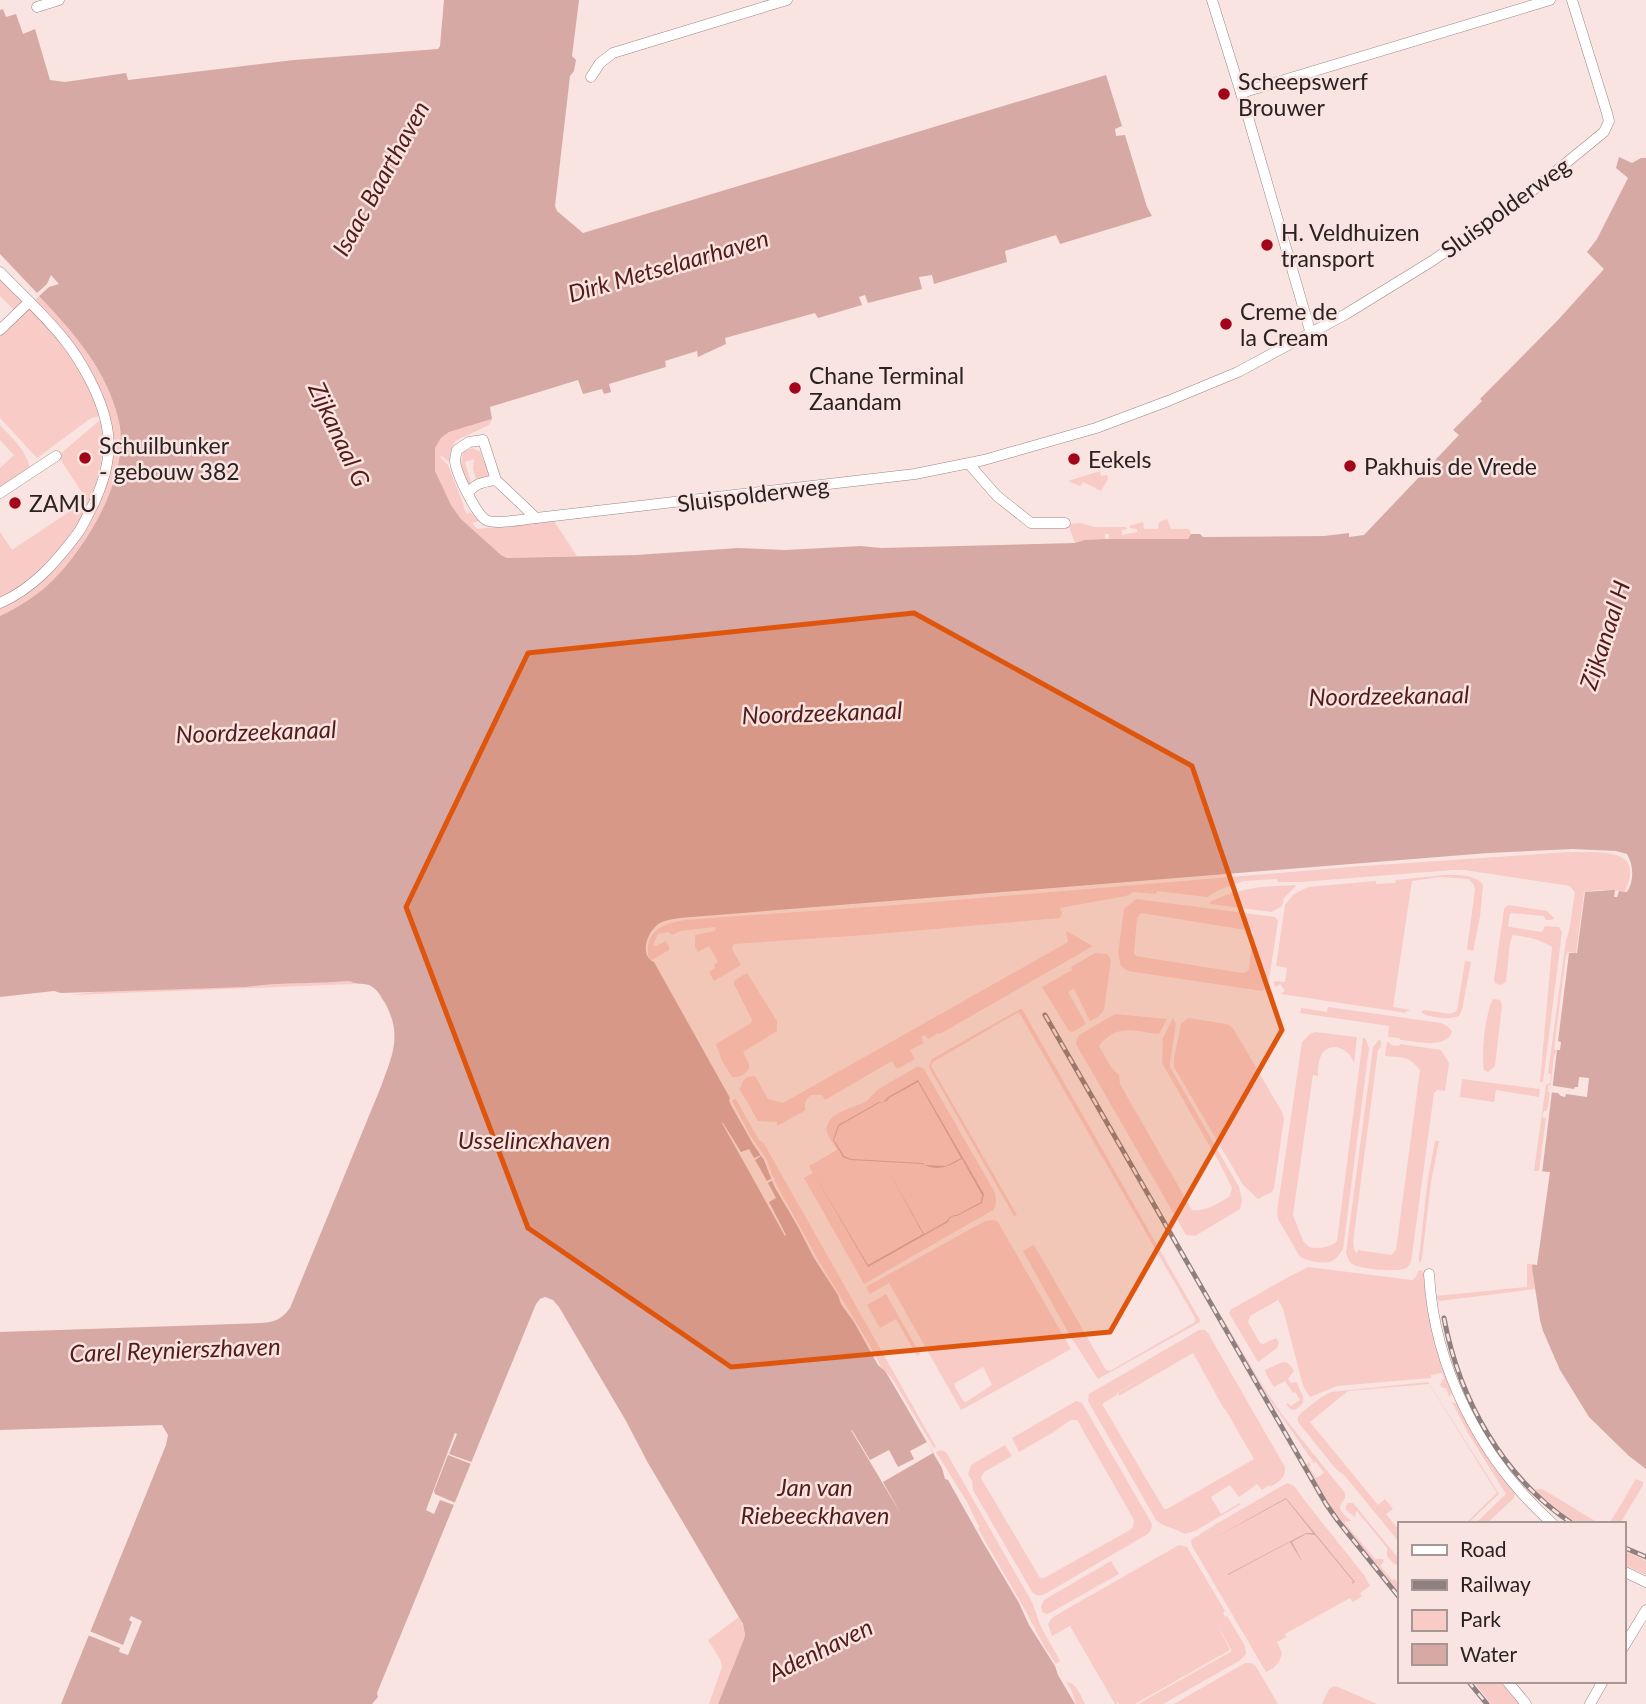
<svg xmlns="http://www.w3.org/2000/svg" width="1646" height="1704" viewBox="0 0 1646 1704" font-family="Lato,sans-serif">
	<rect width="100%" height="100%" fill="#f9e4e1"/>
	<g fill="#f8cbc7" fill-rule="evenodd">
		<polygon points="0,277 23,302 14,310 0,296"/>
		<path d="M39,296C74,333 108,371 119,422C130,474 89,544 53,580C38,595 19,607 0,616V606L62,558L110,460L100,397L33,302Z"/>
		<polygon points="30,308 61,339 86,378 102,416 91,418 37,458 0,418 0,336"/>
		<polygon points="492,419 489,425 455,441 450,454 450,460 448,461 442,456 440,457 448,465 464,506 463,507 467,514 470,512 479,521 472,523 477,529 554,521 577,556 507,558 501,555 461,519 451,505 434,471 435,448 441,438 449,432"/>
		<path d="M100,420C116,487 57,570 0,599V532L12,550L87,500L58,456Z"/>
		<path d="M0,425C14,440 25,449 30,468L0,487V468L14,455L0,440Z"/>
		<polygon points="473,448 480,452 490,476 476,479 473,469 474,459 465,462 471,483 469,488 461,467 463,452"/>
		<polygon points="1100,471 1101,476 1107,475 1108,479 1101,491 1083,482 1080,486 1068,481"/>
		<polygon points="1167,519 1171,529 1189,529 1191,534 1188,539 1109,539 1109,534 1105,534 1105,539 1084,540 1075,543 1068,524 1081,523 1094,527 1126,527 1127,529 1122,530 1122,535 1137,532 1137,529 1130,528 1129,526 1143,522 1144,529 1158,529 1159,522"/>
		<path d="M1569,852C1598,853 1646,846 1625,891L1600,890L1584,892L1576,953L1568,952L1566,955L1554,1049L1557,1050L1554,1056L1548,1107L1546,1111H1544L1542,1117L1546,1118L1539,1171H1534L1545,1092L1546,1085L1550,1083L1551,1074L1548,1073L1566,940C1571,930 1572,907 1575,892L1570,886L1464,870H1453L1301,882H1278L1277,879L1244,881L1221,889L1207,897L1157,891L1156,894L1134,892L1126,896L1060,908L1062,913L1060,918L866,935L734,944L732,949L741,965L714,981L709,972L715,968L714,965L718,962L709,946L698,952L695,947V935L715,931L716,927L680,931L672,935L669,932L658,934L653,945L656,946L666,941L669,947V950L652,960L649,959C643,932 662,924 684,920L896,905L1349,867Z"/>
		<path d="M1444,875C1457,875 1474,873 1483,885L1480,917L1473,951L1467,949L1475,890L1474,885L1469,879L1440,877L1412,881L1393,1007L1410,1010L1404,1013L1400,1012L1281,994L1285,991L1280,984L1275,987L1274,981L1285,982L1287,968L1276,966L1285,905L1294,894L1308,887L1376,881V884L1395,883L1396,880Z"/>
		<path d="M1295,885L1296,886L1284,898L1282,906L1272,912L1210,904V902C1241,887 1261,887 1295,885Z"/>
		<path d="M1136,899L1275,917L1278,921L1268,986L1262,991L1128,971L1121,966L1118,954L1124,909ZM1141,913L1252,931L1253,933L1249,969L1246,972L1242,973L1136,956L1134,953L1137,918Z"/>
		<path d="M1508,905L1547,911L1554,918L1552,920H1546L1544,916L1511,913L1510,914L1508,926L1510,927L1542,932L1545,926L1559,927L1562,932L1543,1082H1540L1552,947C1540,939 1527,937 1513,935L1510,942L1506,982L1501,985L1495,983L1494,980L1504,909Z"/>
		<path d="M1066,931L1093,946L940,1034L938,1033L928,1039L925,1035L921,1037L924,1043L910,1050L915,1059L897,1069L892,1061L825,1100L822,1095H811C806,1099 803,1104 806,1110L777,1126V1122L758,1121L739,1088L741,1087C742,1079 747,1076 755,1076L768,1099L783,1103L1068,942Z"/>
		<polygon points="1095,953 1107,954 1111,960 1104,1010 1098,1017 1090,1021 1074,989 1068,992 1086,1024 1073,1032 1069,1031 1042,987 1072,970 1071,967"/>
		<path d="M1465,961L1471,962L1462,1010L1459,1016C1449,1020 1431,1018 1422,1013V1011L1425,1010L1450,1014L1457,1011Z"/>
		<path d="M747,973L777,1021V1031L743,1052L749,1064V1068C747,1074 739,1078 732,1077L722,1061L716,1044L751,1023L752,1020L734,984L735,980Z"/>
		<path d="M350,981L355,984L71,995L110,990L246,987C281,982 316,984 350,981Z"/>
		<path d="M1493,999L1500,1000L1502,1005L1495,1066L1488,1072L1484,1070C1481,1052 1485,1015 1493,999Z"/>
		<path d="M1328,1007L1441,1023L1447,1026L1452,1031C1447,1050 1416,1041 1401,1040L1399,1038L1388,1037L1389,1026L1300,1013L1301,1008L1327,1012Z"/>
		<polygon points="1020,1009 1022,1009 1200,1320 1200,1322 1098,1379 1075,1343 1073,1341 1023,1251 1034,1245 1106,1370 1110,1371 1195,1322 1195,1318 1020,1014 1017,1013 933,1062 931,1066 1017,1215 1014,1216 930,1069 929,1066 932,1059"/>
		<path d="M1115,1014L1167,1019L1159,1034C1133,1031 1117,1023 1099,1046L1111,1067L1119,1075L1120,1084L1192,1210C1206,1212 1216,1204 1229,1197L1232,1188L1220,1164L1162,1063L1163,1038L1173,1018L1176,1024L1170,1062V1067L1239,1187L1242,1200L1240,1209L1195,1236L1186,1235L1076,1044L1077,1039L1079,1035Z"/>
		<polygon points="1188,1018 1227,1024 1233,1028 1282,1112 1284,1119 1274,1188 1272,1192 1258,1199 1243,1185 1174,1067 1174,1058 1181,1024"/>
		<path d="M1315,1032L1357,1037L1354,1063C1349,1047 1327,1039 1320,1058C1318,1063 1318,1070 1318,1076L1313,1075L1293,1215L1303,1241L1309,1247C1318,1249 1330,1248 1337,1241L1363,1038H1365L1369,1048L1343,1249C1341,1251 1338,1257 1335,1259C1328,1266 1308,1261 1300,1257L1278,1219L1277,1212L1302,1042L1310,1034Z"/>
		<path d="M1379,1040L1381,1041V1047L1378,1050L1353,1242L1354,1249L1357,1254L1358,1250L1391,1255L1396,1250L1420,1070C1408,1055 1403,1058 1385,1056L1387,1042L1390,1043L1391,1045L1399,1046L1400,1044L1441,1050L1449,1063L1445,1091L1437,1090L1434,1093L1411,1262C1408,1266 1408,1268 1403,1269C1395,1272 1356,1269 1351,1263C1348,1260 1347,1256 1346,1253L1373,1047Z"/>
		<path d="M917,1067H921L924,1069L994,1191C997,1197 997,1205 993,1210L864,1284L804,1178L813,1173L809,1166L837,1150C834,1144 824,1133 827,1126C831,1112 852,1108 863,1103C869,1101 873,1093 879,1089C891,1081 905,1074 917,1067Z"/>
		<polygon points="1462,1079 1540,1089 1539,1097 1496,1090 1494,1102 1460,1097"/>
		<polygon points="734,1099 736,1099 759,1140 763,1142 936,1447 934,1448 892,1378 881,1367 868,1342 821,1265 780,1191 772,1175 767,1160 750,1135 732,1101"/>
		<polygon points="1435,1141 1439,1141 1431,1182 1422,1258 1420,1263 1419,1262 1419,1257 1428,1178"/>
		<path d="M992,1220L997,1221L999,1224L1071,1349L961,1410L889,1283L870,1294L866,1287L985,1221ZM983,1367L992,1385L966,1402H964L955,1387V1383Z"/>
		<polygon points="1527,1264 1532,1264 1535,1289 1439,1301 1435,1297 1433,1275 1435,1296 1527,1287"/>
		<path d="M1308,1267L1412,1280L1416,1277L1418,1271L1422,1270L1424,1273C1425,1314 1438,1352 1453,1391L1449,1397L1446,1388H1443L1440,1385L1444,1378L1442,1373L1431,1375V1378L1337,1386L1310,1397L1303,1386L1283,1309L1278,1300L1250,1316L1248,1322L1260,1343L1263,1344L1276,1338L1279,1343L1277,1348L1258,1362L1229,1313L1230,1310L1283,1280Z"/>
		<polygon points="886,1294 920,1354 917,1356 896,1319 880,1328 867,1305"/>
		<path d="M1222,1317L1262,1385L1283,1416L1345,1493V1498C1335,1510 1342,1512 1351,1521L1344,1522L1375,1559H1383L1384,1561L1380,1566L1392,1580L1395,1579L1399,1585V1594L1334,1513L1305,1465L1309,1462L1311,1466L1309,1467L1316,1478L1324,1473L1316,1462L1314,1463L1263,1390L1220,1318Z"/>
		<path d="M1199,1330H1205L1208,1333L1285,1467C1286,1478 1279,1482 1270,1487L1269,1485L1262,1490L1257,1484L1239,1497L1230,1485L1211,1497L1221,1514L1240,1503L1241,1504L1195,1531L1184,1534C1175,1527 1164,1528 1156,1520L1088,1401L1089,1394ZM1193,1353L1224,1409H1225L1254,1459L1167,1509H1164L1102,1404L1117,1395V1393L1149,1374L1118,1393L1119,1396Z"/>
		<path d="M1286,1362L1290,1365L1294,1371L1288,1379L1291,1383L1297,1382C1301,1396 1310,1400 1295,1410L1290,1409L1286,1404L1288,1403L1291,1406L1300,1400L1295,1392L1293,1393L1285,1381L1274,1387L1266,1374L1265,1370L1280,1363Z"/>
		<polygon points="1428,1382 1499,1494 1467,1524 1465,1524 1497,1493 1429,1384 1348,1391 1310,1422 1378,1505 1385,1499 1393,1509 1386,1514 1399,1530 1399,1542 1345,1476 1335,1468 1298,1422 1298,1417 1301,1413 1320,1398 1331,1392"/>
		<path d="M1076,1401L1082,1403L1151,1522C1153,1527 1151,1532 1146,1535L1052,1590C1045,1594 1038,1599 1032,1592L973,1490L972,1481L968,1474L971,1465L1005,1445L1012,1456L984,1472L981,1478L1040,1578H1044L1130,1530L1133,1527L1134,1520L1077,1420H1071L1052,1433L1019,1452L1012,1438Z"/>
		<polygon points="1452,1402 1458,1404 1485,1452 1515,1493 1514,1498 1486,1524 1475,1524 1506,1494 1468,1433"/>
		<path d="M941,1450L946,1452L1033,1604L1040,1625L1060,1661L1056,1664L1066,1682C1076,1682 1081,1696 1085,1704H1076L1072,1692L1056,1664L1044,1646L1024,1608L980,1532L978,1528L980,1526L978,1525L967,1502L936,1452Z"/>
		<polygon points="1636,1479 1643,1482 1643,1485 1620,1524 1609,1524"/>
		<path d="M1287,1483L1294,1486L1309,1506L1364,1575L1370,1586L1360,1593L1362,1596L1353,1602L1350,1598L1285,1634L1286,1637L1277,1642L1282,1653C1279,1664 1276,1667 1266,1672L1192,1546L1191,1540L1216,1524Z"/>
		<polygon points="1541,1489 1544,1490 1600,1524 1578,1524 1564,1515 1533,1490"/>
		<polygon points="1348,1503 1353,1503 1399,1559 1399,1565 1394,1564 1387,1556 1387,1548 1357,1511 1356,1511 1355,1517 1346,1510 1346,1506"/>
		<polygon points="1179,1545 1187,1547 1225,1611 1223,1613 1225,1617 1227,1616 1245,1646 1246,1654 1239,1661 1163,1704 1138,1704 1232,1651 1218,1626 1230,1650 1135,1704 1119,1704 1117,1701 1117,1704 1115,1704 1070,1626 1052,1636 1048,1624 1052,1618 1065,1610"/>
		<polygon points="1623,1550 1646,1561 1646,1575 1623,1564"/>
		<polygon points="1111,1561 1119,1574 1048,1614 1043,1613 1041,1607 1044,1600"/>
		<polygon points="739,1617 745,1631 744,1639 718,1704 709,1704 722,1667 720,1659 708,1640"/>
		<polygon points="1245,1663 1250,1663 1255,1665 1278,1704 1174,1704"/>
		<polygon points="1473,1681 1502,1681 1520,1704 1491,1704"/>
		<polygon points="1334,1686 1338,1687 1377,1704 1322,1704 1329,1689"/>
	</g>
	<g fill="#d7a9a5" fill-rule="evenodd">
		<path d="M444,0H579L572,56L576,60L574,71L570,76L555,206L557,211L583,233L1106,75L1122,126L1115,129L1116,136L1125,135L1147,207L1152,216L1060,244L1056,235L1005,251L1007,262L934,284L932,275L919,277L922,289L868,303L865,295L859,297L862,305L818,318L815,313L725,338L726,344L698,357L697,351L665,361L666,367L609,384L611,392L604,394L602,389L583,394L578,380L490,407L492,419L449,432L441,438L435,448V471L451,505L461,519L501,555L507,558L636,555L738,548L785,550L861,546L881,548L1075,543L1084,540L1105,539H1188L1191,534H1200L1203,537H1208L1324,536L1349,533V537L1364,535L1459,435L1453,430L1482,401L1480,399L1558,320L1604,269L1587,252L1597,239L1628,178L1616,168L1619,157L1632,163L1641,158H1646V1469L1629,1456L1589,1417L1560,1370L1543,1331L1540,1320L1532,1268L1534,1239L1557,1050H1560L1561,1042L1558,1041L1569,953H1577L1585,892L1613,890H1615L1614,897H1617L1619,891L1627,892C1634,881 1634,866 1627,854L1616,851L1573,849L1488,853L679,918C671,920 662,920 656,926C646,935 640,956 654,962L730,1098L729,1100L731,1105L753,1144L764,1160L774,1186L797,1225L814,1258L838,1295L841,1304L854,1322L878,1365L885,1371L890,1379L942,1468L945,1479L948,1480L984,1544L1019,1603L1029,1625L1055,1666L1058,1675L1075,1704H718L744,1639L745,1634L743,1624L648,1463L626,1421L559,1307L553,1300L545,1297L540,1299L536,1304L377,1693L378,1697L372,1704H61L166,1445L168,1435L162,1425L0,1430V1332L262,1323C275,1322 282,1319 290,1308L380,1089C392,1056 403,1036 385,1003C381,997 378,990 371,986C364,982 357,986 350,981C316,984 281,982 246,987L61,993L54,991L0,997V616C19,607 38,595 53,580C89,544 130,474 119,422C108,371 74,333 39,296L49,287L59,284L51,275L47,284L37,293L0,254V10L3,9L6,17L16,14L23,34L35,29L50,80L65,82L126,73L128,80L294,60L438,49L440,46Z"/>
		<path d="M918,1080L984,1194L982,1203L957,1216C952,1216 950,1217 948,1222L868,1267L813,1172L868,1265L923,1234L889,1172L924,1234L947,1221C949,1217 952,1215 957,1215L981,1202L982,1195L962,1159C947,1167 938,1172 922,1164L850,1160L843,1157L833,1140L838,1125L879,1102H883L888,1097ZM918,1082L961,1158L946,1166L925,1165L923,1163L851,1159L844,1156L834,1140L839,1126L879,1103L887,1101L889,1098Z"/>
		<polygon points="1286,1498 1355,1582 1352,1584 1353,1581 1315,1535 1306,1534 1292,1542 1302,1561 1301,1560 1290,1542 1228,1575 1228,1574 1306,1533 1313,1533 1286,1499 1209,1541"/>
	</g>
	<g fill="#f9e4e1">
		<polygon points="1579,1077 1589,1078 1587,1097 1566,1094 1565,1097 1561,1096 1558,1093 1548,1092 1548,1085 1574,1089 1575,1087 1578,1087"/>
		<polygon points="722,1123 723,1123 741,1152 749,1149 754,1158 764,1154 755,1160 767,1181 774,1177 775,1179 768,1183 776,1198 769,1202 786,1235 785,1236"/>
		<polygon points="1537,1171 1550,1172 1537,1265 1529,1264"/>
		<polygon points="851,1430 852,1430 870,1460 889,1450 898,1467 914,1459 910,1451 927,1442 933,1453 883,1482 901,1514"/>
		<polygon points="455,1433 457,1434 449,1454 474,1463 474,1465 448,1455 434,1491 435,1494 458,1504 457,1506 440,1500 434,1514 426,1510"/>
		<polygon points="131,1616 142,1621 128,1655 119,1652 120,1648 85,1634 87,1630 123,1645 132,1622 129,1620"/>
	</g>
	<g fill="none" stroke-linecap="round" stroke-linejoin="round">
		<defs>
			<g id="minor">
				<polyline points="1212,0 1241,93 1311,334"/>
				<polyline points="37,7 59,0"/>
				<polyline points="591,77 600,63 613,53 787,0"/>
				<polyline points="1241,93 1550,0"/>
				<path d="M0,272C22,295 47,317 66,342C75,353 82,365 89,378C113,424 116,457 93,505C88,514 84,524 78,533C56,562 34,588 0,603"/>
				<polyline points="0,330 29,302"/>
				<polyline points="969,464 997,496 1031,523 1065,523"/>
				<polyline points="0,493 56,456"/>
				<path d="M468,494C474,483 484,482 496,480L536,518C525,519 495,525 486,520C476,514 456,473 455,461C455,458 456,454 457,450L469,442L483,440L496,480"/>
				<polyline points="536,518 915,474 984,460 1096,428 1168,401 1238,372 1346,314 1432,261 1522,199 1604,132 1609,121 1607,113 1572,0"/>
				<path d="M1429,1274C1434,1369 1482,1461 1553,1524"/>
				<polyline points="1623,1571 1646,1582"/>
				<polyline points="1623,1648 1646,1610"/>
				<polyline points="1507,1681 1526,1704"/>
				<polyline points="1590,1704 1603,1681"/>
			</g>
		</defs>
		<use href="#minor" stroke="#9a8684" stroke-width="11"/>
		<use href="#minor" stroke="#fff" stroke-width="10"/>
		<defs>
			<g id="rail">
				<polyline points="1045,1015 1326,1504 1338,1521 1399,1597"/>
				<path d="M1444,1318C1459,1399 1503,1478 1573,1524"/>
				<polyline points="1623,1547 1646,1557"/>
				<polyline points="1468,1681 1487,1704"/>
			</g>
		</defs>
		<use href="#rail" stroke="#8e807e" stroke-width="5"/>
		<use href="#rail" stroke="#f9e4e1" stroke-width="2.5" stroke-dasharray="8" stroke-linecap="butt"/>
	</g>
	<path fill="#de560d" fill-opacity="0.2" stroke="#de560d" stroke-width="5" stroke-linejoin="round" d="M914,613L1192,766L1282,1030L1110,1332L731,1367L528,1228L406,907L528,653Z"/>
	<g fill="#a2051a" stroke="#f9e4e1" stroke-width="2.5">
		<circle cx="1224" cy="94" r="7"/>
		<circle cx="1267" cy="245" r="7"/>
		<circle cx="1226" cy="324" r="7"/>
		<circle cx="795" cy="388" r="7"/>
		<circle cx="85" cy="458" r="7"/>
		<circle cx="1074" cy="459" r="7"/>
		<circle cx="1350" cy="466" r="7"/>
		<circle cx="15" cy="503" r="7"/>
	</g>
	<g text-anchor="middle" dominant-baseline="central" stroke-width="5" stroke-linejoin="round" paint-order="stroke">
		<g font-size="23" fill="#2a2221" stroke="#f9e4e1" text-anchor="start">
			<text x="1238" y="81">Scheepswerf<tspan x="1238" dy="26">Brouwer</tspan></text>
			<text x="1281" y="232">H. Veldhuizen<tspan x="1281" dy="26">transport</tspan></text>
			<text x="1240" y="311">Creme de<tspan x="1240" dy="26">la Cream</tspan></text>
			<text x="809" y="375">Chane Terminal<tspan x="809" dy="26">Zaandam</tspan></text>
			<text x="99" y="445">Schuilbunker<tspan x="99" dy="26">- gebouw 382</tspan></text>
			<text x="1088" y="459">Eekels</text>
			<text x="1364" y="466">Pakhuis de Vrede</text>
			<text x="29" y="503">ZAMU</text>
		</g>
		<g font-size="23" fill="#2a2221" stroke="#f9e4e1">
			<text transform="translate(1505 207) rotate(-36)">Sluispolderweg</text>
			<text transform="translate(753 494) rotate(-7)">Sluispolderweg</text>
		</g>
		<g font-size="24" font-style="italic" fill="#531b1a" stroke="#f9e4e1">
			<text transform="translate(380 178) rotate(-61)">Isaac Baarthaven</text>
			<text transform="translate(668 265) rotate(-16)">Dirk Metselaarhaven</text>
			<text transform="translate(340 434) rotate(65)">Zijkanaal G</text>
			<text transform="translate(1604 635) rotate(-72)">Zijkanaal H</text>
			<text transform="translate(1389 695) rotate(-1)">Noordzeekanaal</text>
			<text transform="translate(822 712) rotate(-2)">Noordzeekanaal</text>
			<text transform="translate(256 731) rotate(-2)">Noordzeekanaal</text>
			<text x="534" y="1139">Usselincxhaven</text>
			<text transform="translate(175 1349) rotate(-2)">Carel Reynierszhaven</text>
			<text x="815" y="1486">Jan van<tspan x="815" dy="28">Riebeeckhaven</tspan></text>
			<text transform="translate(820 1649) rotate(-26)">Adenhaven</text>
		</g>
	</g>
	<rect x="1398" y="1522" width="228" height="161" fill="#f9e4e1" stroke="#a69694" stroke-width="2"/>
	<rect x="1412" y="1545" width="35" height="10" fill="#ffffff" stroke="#a69694" stroke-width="2"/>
	<text x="1460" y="1557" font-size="21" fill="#2a2221">Road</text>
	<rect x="1412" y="1580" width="35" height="10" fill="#8e807e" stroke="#a69694" stroke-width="2"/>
	<text x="1460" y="1592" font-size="21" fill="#2a2221">Railway</text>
	<rect x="1412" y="1610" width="35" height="21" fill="#f8cbc7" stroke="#a69694" stroke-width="2"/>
	<text x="1460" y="1627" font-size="21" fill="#2a2221">Park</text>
	<rect x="1412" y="1644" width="35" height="21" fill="#d7a9a5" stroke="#a69694" stroke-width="2"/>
	<text x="1460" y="1662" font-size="21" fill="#2a2221">Water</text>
</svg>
